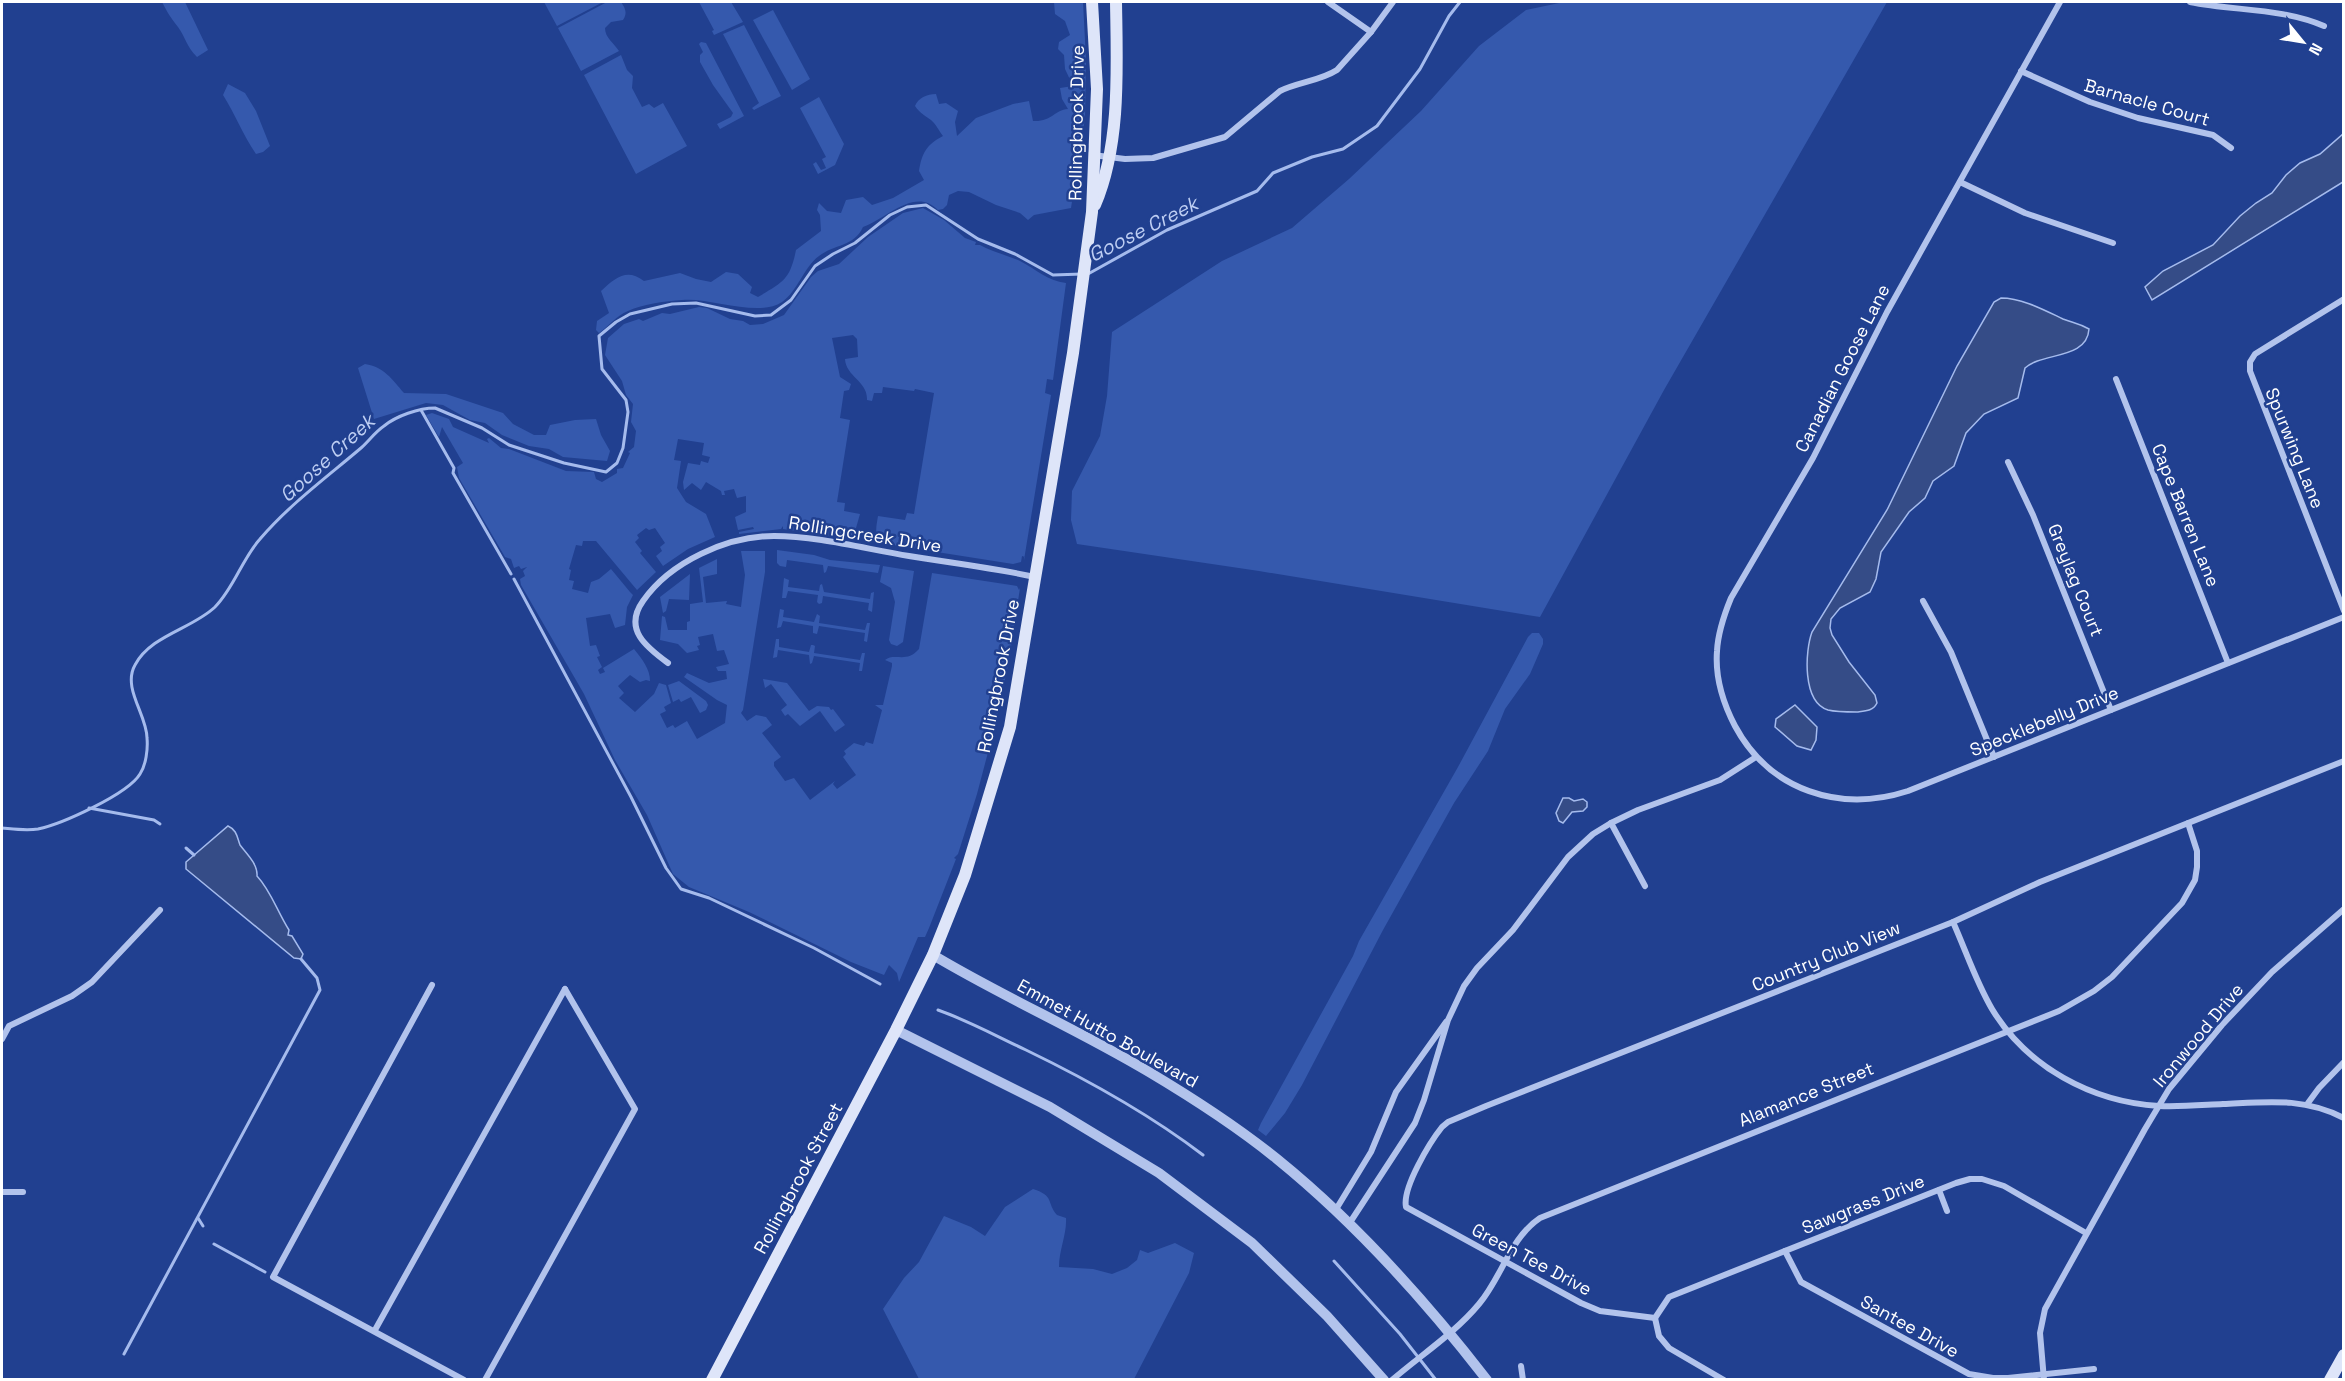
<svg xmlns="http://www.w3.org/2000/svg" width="2345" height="1381" viewBox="0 0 2345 1381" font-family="'Space Grotesk',sans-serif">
	<rect width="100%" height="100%" fill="#214090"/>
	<g fill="#3559ad">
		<path d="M162,2H185L208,50L197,57C186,46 186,38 178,27C171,18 167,12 162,2Z"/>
		<polygon points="544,2 603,2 557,26"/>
		<path d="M607,2H621C625,8 628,13 623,20L611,22L605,28C605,38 614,43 619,51L581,71L558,28Z"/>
		<polygon points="699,2 731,2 743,22 714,35 712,31 714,30"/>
		<path d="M1054,2H1083L1086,60L1085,118L1071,208L1034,215L1028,220L1020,213L996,205L969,192L958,191L949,195L947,205L943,209L938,210C915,186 886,219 863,227C854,247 834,244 819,256C803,268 798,291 782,302C758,318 710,297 682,300C666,301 643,304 628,311C616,316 609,326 599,333L596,330L597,321L609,313L601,291C616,277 627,268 644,281L680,273L696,279L711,282L726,272L738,274L752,287L750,293L758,297C783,282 790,280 796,250L821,231L820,215L817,210L819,203L827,211L841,213L846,200L863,197L872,205L893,198L924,180L919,171C922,153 926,145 943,136C939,131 936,124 931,120C924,115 920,113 915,106C918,98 927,94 936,94L939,104L946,103L958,111L955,122L957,136L976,118L1013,104L1029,101L1033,121C1052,122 1054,110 1068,109L1062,99L1060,88L1073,86L1065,69L1064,55L1058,49L1059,42L1070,35L1065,21L1055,14Z"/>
		<polygon points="1564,2 1887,2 1664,390 1540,617 1259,571 1077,544 1071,520 1072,491 1100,436 1107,396 1112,332 1222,261 1292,228 1349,179 1421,111 1479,46 1526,10"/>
		<polygon points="773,10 810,79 792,90 753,20"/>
		<polygon points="744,25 781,96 754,110 752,108 759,103 723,34"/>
		<polygon points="701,42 706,43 744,116 720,129 717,124 731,117 733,113 713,85 700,62 700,55 703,52 699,44"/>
		<polygon points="621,55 627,70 633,76 632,88 642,107 649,104 654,108 663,103 687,146 636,174 584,75"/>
		<path d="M228,84L245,93L256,111L270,146L263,152L256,154C243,135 235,114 223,95Z"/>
		<polygon points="819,97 844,144 835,165 818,174 813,164 816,162 821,170 826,168 822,159 826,157 800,108"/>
		<path d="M923,208L944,220L965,238L976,242L975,245H980C992,252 1007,255 1020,261C1036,269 1047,281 1066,283L1053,380L1047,379L1045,393L1051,395L1024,560L1025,557L1022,556L1021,562L1013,564L886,544C873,540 876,528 878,516L905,520L907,513L914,514L934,393L915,389L914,391L883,387L882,393H874L872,401L867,400C868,381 846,377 845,359L858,357L857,339L853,335L832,338L840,377L851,384L849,390L844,391L840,418L850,420L837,502L845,503L844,511L860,514L854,535L845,538L783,529V526L781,529L739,534V532L754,529L753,527L738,530L735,517L746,512V496L737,498L734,489L724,491L725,495H722L721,491L706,482L701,490L692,483L684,490L683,482L688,463L700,465L701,461L708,463L710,457L702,455L704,443L678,439L674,460L681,461L677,488L686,502L706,514L715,537L688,549L663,566L656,556L662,551L660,547L665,543L655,528L649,530L646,528L637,535L639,538L635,542L642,551L640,553L656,572L637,590L596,541H583L582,546L576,545L569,569L571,570L569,580L574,581L572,589L588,593L591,582L599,579L611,569L630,592L633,595L627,607L625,625L615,628L610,614L586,618L590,646L596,645L600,656L597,657L602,667L598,670L600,674L605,672L603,668L634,649C642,659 650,669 650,681L646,680L640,682L630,675L618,686L624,693L619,698L635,712L654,694L659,683L666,685L671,703L664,707L666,711L660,714L667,728L673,725L675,728L687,721L697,739L725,723L727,705L717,700L684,677L687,673L709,683L727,679L726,671H718L716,667L729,664L724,650L717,651L713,634L698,637L700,645L697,646L699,650L687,653L678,644L660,640L662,616L665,617L668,630H687V622L690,621V604L703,602L699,568L717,559V574L703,577L706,603L727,601L726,604L741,607L745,575L741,551H765V572L743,710L741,713L747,721L756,715L766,717L772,725L762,733L781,757L774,762V766L785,781L794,778L810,800L835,781L833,784L837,789L856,775L843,757L846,754L844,751L854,743L864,746L866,742L873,744L882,710L875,705H883L892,666V663L885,660C895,652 906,664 919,649L932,573L1011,585L1017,586L1019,590L1020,588L1009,660L996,722L977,794L958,854L954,858L956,859L929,928L925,937H918L899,982L897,973L889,965L884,975L851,962L749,912L689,887L673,874L647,815L615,760L584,694L521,585L520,579L525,576L523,571L527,567L521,569L519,566L514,568L511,559L505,557L459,478L457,467L463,463L442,427L439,437L426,415L432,413L449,419L453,427L489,443L487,439L489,438L501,448L509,449L566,471L594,472L596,479L602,482L617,473V469L623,468L630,453L628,452L634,447L636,431L631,422L633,404L626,395L622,381L605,355L608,338L624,324L639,319L643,321L662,313L670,314L699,307L707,308L730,319L743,321L750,325L763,324L784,315L811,277L818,271L839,264L868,237L903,213Z"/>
		<path d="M365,364C384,367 392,379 404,393L446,394L503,413L513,424L534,435H546L550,425L575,420L596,419L601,435L610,451L607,461L563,457L549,449L529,446L502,435L485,423L470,420L443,405L426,403L374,419L358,368Z"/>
		<polygon points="777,550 814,555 830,560 880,565 878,573 828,566 826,572 824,573 823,565 787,560 786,567 780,566 777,563"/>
		<polygon points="883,566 914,571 903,642 897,646 891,644 889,640 895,602 891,588 880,582"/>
		<polygon points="690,574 689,600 669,599 666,611 663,613 660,597"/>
		<polygon points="784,578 789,580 788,587 819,591 820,585 822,584 824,592 870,599 871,593 874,592 872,612 868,610 869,603 823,596 822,603 819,604 817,602 818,595 788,591 786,598 782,598"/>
		<polygon points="780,609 784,610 783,617 814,622 817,614 820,616 819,623 865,630 867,623 870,623 867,642 864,641 865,633 819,626 817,634 813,633 813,626 783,621 781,627 777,628"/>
		<polygon points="1532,633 1539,633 1543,639 1543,644 1530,674 1505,709 1488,751 1454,803 1383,930 1302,1085 1285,1113 1266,1136 1258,1130 1261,1123 1353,956 1359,941 1458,767 1528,637"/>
		<polygon points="776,639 779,639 779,647 809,652 811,645 813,645 815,646 814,653 860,660 862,653 865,653 862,671 859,671 860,663 814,656 812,663 810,664 809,655 778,650 777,657 773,658"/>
		<polygon points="763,679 787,683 809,711 817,706 829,707 831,710 833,709 845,725 835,732 820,711 800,726 788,714 785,716 781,710 787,705 771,684 765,688"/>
		<polygon points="679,681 706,701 708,705 706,710 700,713 691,697 681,702 679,699 673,702 668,685"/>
		<path d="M1033,1189C1055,1196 1046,1202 1057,1215L1066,1218C1067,1234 1059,1250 1059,1267L1093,1269L1112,1274L1127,1268L1137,1260L1140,1250L1148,1253L1175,1243L1194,1253L1189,1273L1134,1379H919L883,1309L904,1278L919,1262L944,1216L971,1227L985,1236L1005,1207Z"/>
	</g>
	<g fill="#354c87" stroke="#a5bbed" stroke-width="1.5">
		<polygon points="2343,134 2343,182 2152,300 2145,287 2163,271 2213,245 2240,216 2256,203 2272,193 2286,175 2300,163 2320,154"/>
		<path d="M2001,298C2022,298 2044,310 2063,319C2073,323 2078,323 2089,329C2087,360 2042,352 2025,368L2018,398L1984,414L1966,433L1954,466L1933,481L1925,498L1909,512L1881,552L1876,579L1870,592L1840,608L1831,619L1830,628L1832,635L1849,662L1875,695L1877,703C1873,711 1866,711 1857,712C1848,712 1836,712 1828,710C1802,702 1805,651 1812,632L1887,510L1957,366L1994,302Z"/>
		<polygon points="1795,705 1817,727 1816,740 1811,750 1797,746 1775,727 1776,719"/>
		<polygon points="1563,798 1569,798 1574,801 1583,799 1587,802 1587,807 1583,811 1572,812 1563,823 1559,821 1556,813"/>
		<path d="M228,826C237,830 237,837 240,845C246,853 258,864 257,876C271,891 277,911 289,930L288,935L292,936L303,954L301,959L294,958L186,869V862Z"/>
	</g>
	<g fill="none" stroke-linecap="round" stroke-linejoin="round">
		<g stroke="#a5bbed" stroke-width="3">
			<polyline points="1088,274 1167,230 1257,191 1273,173 1312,157 1343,149 1377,126 1420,69 1449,16 1460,2"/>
			<polyline points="421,410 454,468 453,473 511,574"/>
			<polyline points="514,579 631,797 666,868 681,889 709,898 814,948 880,984"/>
			<polyline points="89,808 154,820 160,824"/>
			<path d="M2,828C13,829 26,831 38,829C62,824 128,794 140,774C146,765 148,749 147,738C147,715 122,688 135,665C151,635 192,629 215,607C234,588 242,559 260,539C290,504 327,477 361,448C369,441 375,432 384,426C396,416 419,408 435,408L482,428L509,445L564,463L606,472L617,463L623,448L628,412L626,400L602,369L599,336L616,322L630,314L672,304L696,303L755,316L771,315L791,300L815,266L833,254L855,243L890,215L907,207L926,205L978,239L1015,254L1053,275L1082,274"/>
			<polyline points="186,848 194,855"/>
			<path d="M938,1010C969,1021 996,1036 1026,1050C1088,1080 1148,1113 1203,1155"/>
			<polyline points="198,1218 203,1226"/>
			<polyline points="214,1244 265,1272"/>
			<polyline points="1334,1261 1400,1334 1436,1380"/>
			<polyline points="124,1354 320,990 317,978 301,959"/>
		</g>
		<g stroke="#b2c3ec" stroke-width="6">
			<polyline points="1328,2 1371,32"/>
			<path d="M2060,2L1887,312L1813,458L1731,598C1724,615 1718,632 1717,651C1715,677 1723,703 1735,726C1770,791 1840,813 1908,791L2344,617"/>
			<path d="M2190,2C2235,11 2282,8 2324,26"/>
			<polyline points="2021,71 2090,102 2138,118 2213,135 2231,148"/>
			<path d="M1093,155L1125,159L1153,158L1225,137L1280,91C1298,82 1320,81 1337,70L1371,32L1393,2"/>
			<polyline points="1960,182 2025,213 2113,243"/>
			<polyline points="2344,299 2255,354 2250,362 2250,371 2344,611"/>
			<polyline points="2116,379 2228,663"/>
			<polyline points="2008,462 2033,515 2111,710"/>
			<polyline points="1923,601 1951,652 1994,757"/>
			<path d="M668,663C646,647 623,629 643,601C670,562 727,536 774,536C817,536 866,549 909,556C951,563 994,568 1035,577"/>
			<polyline points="1611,823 1645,886"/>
			<path d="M1953,922C1966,951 1976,982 1992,1009C2027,1067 2092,1102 2159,1106C2180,1107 2202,1105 2223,1104C2267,1102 2303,1097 2344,1118"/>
			<polyline points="432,985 273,1277 464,1380"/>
			<polyline points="2,1039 9,1026 72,996 92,982 160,910"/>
			<polyline points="2308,1103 2319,1088 2344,1062"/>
			<polyline points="1939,1190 1947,1211"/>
			<polyline points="2,1192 23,1192"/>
			<polyline points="1335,1211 1371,1152 1396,1092 1446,1022"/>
			<polyline points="1349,1224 1415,1123 1424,1100 1448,1020 1464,986 1477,968 1513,930 1568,857 1593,834 1611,823 1638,810 1720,780 1756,757"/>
			<polyline points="1785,1251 1801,1282 1969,1374 1993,1378 2008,1378 2094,1369"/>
			<path d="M1655,1318L1600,1311L1581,1303L1406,1207C1402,1188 1430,1142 1442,1127L1448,1122L1486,1106L1953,922L2040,882L2344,761"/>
			<polyline points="1655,1318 1669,1297 1956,1183 1970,1179 1982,1179 2004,1186 2086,1233"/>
			<polyline points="1655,1318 1659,1336 1669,1348 1724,1380"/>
			<polyline points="375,1330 565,989"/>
			<polyline points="1521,1366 1523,1380"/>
			<polyline points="485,1380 635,1109 565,989"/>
			<path d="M1392,1380C1421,1355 1455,1333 1479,1304C1502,1277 1510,1238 1540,1218L2059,1011L2094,991L2112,977L2182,903L2195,880L2197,867V851L2188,823"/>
			<polyline points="2044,1380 2040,1333 2045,1309 2145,1129 2169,1089 2222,1025 2272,972 2344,909"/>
		</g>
		<g stroke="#b2c3ec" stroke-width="10">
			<path d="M933,955C1003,997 1079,1030 1149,1072C1191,1097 1240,1129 1277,1159C1356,1223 1425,1300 1487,1380"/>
			<polyline points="896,1030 1050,1107 1159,1173 1252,1243 1327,1316 1384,1380"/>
		</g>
		<g stroke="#dee5f9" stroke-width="12">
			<path d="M1095,205C1121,144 1117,67 1116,2"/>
			<polyline points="712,1380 896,1030 933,955 965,875 1010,727 1073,353 1092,212 1097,89 1092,2"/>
			<polyline points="2330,1380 2344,1355"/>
		</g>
	</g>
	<g text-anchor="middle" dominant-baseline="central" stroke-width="5" stroke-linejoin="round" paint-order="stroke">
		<g font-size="18" fill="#fff" stroke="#214090">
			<text transform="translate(2147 102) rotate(16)">Barnacle Court</text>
			<text transform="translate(1076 123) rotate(-89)">Rollingbrook Drive</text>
			<text transform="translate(1842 368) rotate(-63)">Canadian Goose Lane</text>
			<text transform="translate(2295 448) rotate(68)">Spurwing Lane</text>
			<text transform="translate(2186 515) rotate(68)">Cape Barren Lane</text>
			<text transform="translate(865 534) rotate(9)">Rollingcreek Drive</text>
			<text transform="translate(2076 580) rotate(68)">Greylag Court</text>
			<text transform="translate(998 676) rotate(-79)">Rollingbrook Drive</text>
			<text transform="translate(2044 721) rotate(-22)">Specklebelly Drive</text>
			<text transform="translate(1826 956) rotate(-22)">Country Club View</text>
			<text transform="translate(1108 1033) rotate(29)">Emmet Hutto Boulevard</text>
			<text transform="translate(2198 1035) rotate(-50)">Ironwood Drive</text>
			<text transform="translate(1806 1094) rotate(-22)">Alamance Street</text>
			<text transform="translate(798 1178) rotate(-62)">Rollingbrook Street</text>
			<text transform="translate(1863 1204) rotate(-22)">Sawgrass Drive</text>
			<text transform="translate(1532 1259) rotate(28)">Green Tee Drive</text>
			<text transform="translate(1910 1326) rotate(29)">Santee Drive</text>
		</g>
		<g font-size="20" font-style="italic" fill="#becef3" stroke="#214090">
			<text transform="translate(1143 229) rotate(-27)">Goose Creek</text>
			<text transform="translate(327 458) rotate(-42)">Goose Creek</text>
		</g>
	</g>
	<rect width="2345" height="1381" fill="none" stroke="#ffffff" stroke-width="6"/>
	<g transform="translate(2303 42) rotate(120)" stroke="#214090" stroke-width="4.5" paint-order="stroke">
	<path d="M0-4.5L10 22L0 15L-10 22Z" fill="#ffffff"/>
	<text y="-9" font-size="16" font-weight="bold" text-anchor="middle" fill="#ffffff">N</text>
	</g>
</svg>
